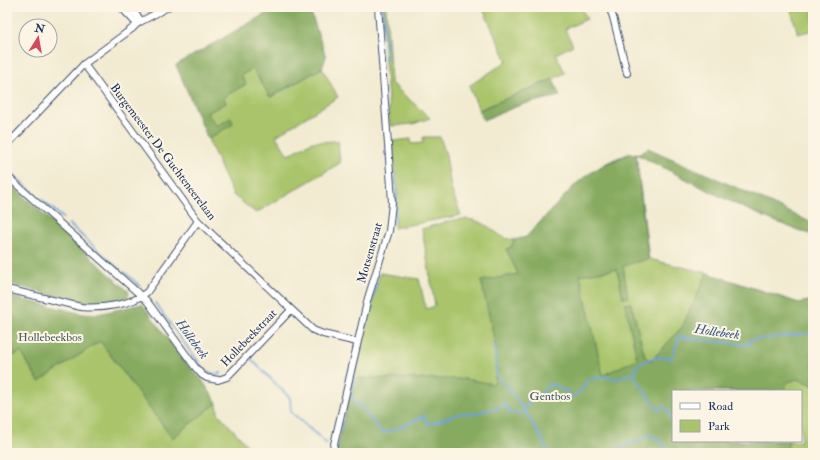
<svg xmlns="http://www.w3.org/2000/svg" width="820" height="460" viewBox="0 0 820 460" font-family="'IM FELL Double Pica',serif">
	<rect width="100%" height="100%" fill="#fcf5e5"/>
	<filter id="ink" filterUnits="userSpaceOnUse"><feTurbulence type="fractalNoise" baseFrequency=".025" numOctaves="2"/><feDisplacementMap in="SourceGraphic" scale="8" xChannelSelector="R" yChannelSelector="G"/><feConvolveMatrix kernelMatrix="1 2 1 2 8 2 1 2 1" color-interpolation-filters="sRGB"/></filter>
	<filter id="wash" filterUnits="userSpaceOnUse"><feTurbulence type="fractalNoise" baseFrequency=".012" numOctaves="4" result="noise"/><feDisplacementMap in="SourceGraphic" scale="16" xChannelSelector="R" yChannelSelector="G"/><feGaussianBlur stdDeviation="0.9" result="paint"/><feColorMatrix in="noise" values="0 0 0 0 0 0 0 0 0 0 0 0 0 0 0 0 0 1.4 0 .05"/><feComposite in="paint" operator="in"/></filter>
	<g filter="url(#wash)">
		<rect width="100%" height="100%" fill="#f2ebd2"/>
		<g fill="#a9c46a" stroke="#627a64" fill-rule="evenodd">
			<polygon points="381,7 386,7 391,83 430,118 413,124 390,126"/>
			<polygon points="482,7 581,7 587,19 565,29 573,45 556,54 565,73 553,79 479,110 469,86 507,61"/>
			<polygon points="790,7 813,7 813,30 798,34"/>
			<polygon points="253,68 271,97 322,68 338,97 276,136 288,155 312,142 338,141 340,163 256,213 233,195 208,139 233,124 231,118 217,127 207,113 226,103 223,97 246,84 240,75"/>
			<polygon points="423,137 440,137 446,155 451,189 461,215 394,228 396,195 392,141 411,139 411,144 423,143"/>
			<path d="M636,153L649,259L707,273L799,303L813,300V452L809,453H336L353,378L380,273L419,279L426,309L435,306L422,229C436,225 459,216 473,220C496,225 499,246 526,238C556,207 591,159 636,153ZM631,303L645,357V358L625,304ZM673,391H801V441H673Z"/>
			<polygon points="100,341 172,438 217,403 218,413 254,453 7,453 7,359 21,351 39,382"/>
		</g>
		<g fill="#86aa5e" stroke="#506c5e">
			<polygon points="281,7 309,7 326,57 322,68 270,97 253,69 241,75 246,84 224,97 226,103 207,113 217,126 231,118 233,124 208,139 176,65 272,10"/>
			<polygon points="553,79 560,96 523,104 483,120 479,110"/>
			<path d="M648,148L755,196L806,220L813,222V235C751,216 694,182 636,154L648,259L623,266L628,297L623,298L617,269L580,275L603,375L637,359L625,304L631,303L645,357L651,361L682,327L707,273L799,303L813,300V385L797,379L786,383L785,389L787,391H673V441H789L786,453H336L353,378L465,379L494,384C500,350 488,314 481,281L518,274L506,249L511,247L514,240L526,237L575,185L587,175L606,164L628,154L642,153Z"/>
			<polygon points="7,181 129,292 128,297 98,304 81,303 7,283"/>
			<polygon points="7,296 83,314 98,314 142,304 187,364 202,380 217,403 172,438 100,341 39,382 21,352 7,359"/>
		</g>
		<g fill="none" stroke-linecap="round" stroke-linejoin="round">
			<g stroke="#6da1d9" stroke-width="2">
				<polyline points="383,7 386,60"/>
				<polyline points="7,169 36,195"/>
				<polyline points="41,199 63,218"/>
				<polyline points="395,221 397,194 395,174"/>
				<polyline points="69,224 119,269"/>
				<polyline points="124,272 140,286"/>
				<polyline points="155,303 204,370 216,375 221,373"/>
				<polyline points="365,329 377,282"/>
				<path d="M495,345L496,376C510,383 541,437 549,453"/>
				<polyline points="251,359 290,398 291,412 326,443"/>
				<polyline points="354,372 362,336"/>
				<polyline points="634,376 658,410 661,409 663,406 667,409 673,422"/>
				<path d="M577,394L586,384L587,379L609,377L615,379L636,372V366C648,359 658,354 671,359L679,339L678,336H679L685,338L749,345L750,344L749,341L750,340L813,333"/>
				<polyline points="350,395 383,433 404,426 424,416 428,425 461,413 470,414 498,408 504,403 508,408 508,412 519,414"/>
				<polyline points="351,396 354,385 354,376"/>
				<polyline points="521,412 532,399 544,391 550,384 557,386 563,391 568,391 569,397 571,398 576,395"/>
				<polyline points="340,430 342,422"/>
				<polyline points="335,449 340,453"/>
				<path d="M609,453L650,435C659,439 664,444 668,452"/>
			</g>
		</g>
	</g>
	<g filter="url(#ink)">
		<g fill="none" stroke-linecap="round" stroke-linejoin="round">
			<defs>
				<g id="street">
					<polyline points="121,7 134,21 138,23"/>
					<polyline points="129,7 139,18 138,23"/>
					<polyline points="609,7 613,17 627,73"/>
					<polyline points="84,64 198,221 313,330 323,334 357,342"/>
					<polyline points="7,145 84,64 133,28 138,23 168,7"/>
					<polyline points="7,176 147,301 195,367 202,375 207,378 218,380 227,377 291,310"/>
					<path d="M7,289L81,307C99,309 133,305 147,292L198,221"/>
					<polyline points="332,453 368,298 389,231 392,203 391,186 378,7"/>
				</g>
			</defs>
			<use href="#street" stroke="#3b4b6f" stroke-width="8"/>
			<use href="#street" stroke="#fff" stroke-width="6"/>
		</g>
	</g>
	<g text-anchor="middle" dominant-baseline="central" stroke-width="4" stroke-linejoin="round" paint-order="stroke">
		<g font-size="12" fill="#1b2f5e" stroke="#fcf5e5">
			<text transform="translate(163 152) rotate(53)">Burgemeester De Guchteneerelaan</text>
			<text transform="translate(370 253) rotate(-74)">Motsenstraat</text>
			<text transform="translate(249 338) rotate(-46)">Hollebeekstraat</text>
		</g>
		<g font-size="12" fill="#465c62" stroke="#fcf5e5">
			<text x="50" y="337">Hollebeekbos</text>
			<text x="550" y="396">Gentbos</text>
		</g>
		<g font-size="13" font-style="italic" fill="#385789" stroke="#fcf5e5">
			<text transform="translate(717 332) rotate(8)">Hollebeek</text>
			<text transform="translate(192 339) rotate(54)">Hollebeek</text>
		</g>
	</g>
	<rect width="820" height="460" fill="none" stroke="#fcf5e5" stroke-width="24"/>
	<rect x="672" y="390" width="130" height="52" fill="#fcf5e5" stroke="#a2a6af"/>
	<rect x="680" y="403" width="20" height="6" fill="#ffffff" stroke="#a2a6af"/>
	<text x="708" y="410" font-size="12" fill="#1b2f5e">Road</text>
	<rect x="680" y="420" width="20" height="12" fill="#a9c46a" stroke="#a2a6af"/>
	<text x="708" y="430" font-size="12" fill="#1b2f5e">Park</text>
	<g transform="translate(38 38) rotate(11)"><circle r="19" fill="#fcf5e5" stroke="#a2a6af"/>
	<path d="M0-3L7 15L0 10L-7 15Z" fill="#d1495b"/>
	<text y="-6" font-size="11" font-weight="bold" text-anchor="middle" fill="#1b2f5e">N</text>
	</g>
</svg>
